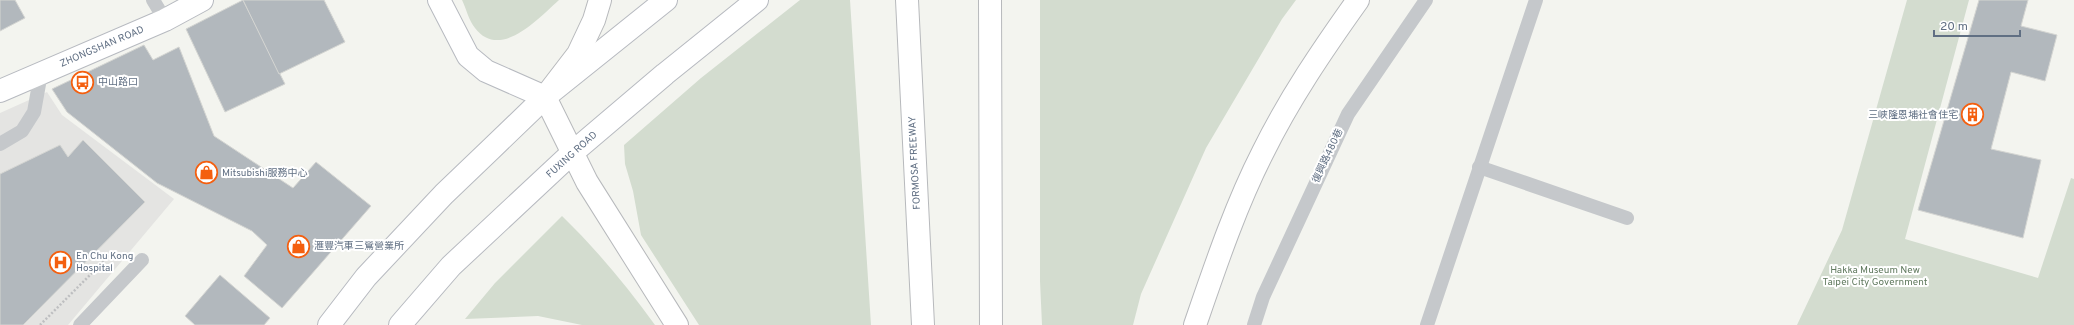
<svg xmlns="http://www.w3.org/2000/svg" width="2074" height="325" viewBox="0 0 2074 325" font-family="Overpass,'Noto Sans TC',sans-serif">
	<rect width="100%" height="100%" fill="#f3f4ef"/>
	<polygon fill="#e4e4e2" points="47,92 62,115 174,199 68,325 0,325 0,113"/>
	<g fill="#d3dccf">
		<path d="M462,0H559C539,18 500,61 475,28C469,21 466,8 462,0Z"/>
		<polygon points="800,0 850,0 871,325 699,325 641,235 633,191 625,164 624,145 701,78"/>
		<polygon points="1040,0 1296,0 1282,19 1206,148 1141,294 1133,325 1042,325 1040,281"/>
		<polygon points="1907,0 1969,0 1905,239 2038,278 2071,178 2074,179 2074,325 1797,325 1842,230"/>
		<path d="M562,216C596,249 627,286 655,325H582L538,316L465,319L495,283Z"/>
	</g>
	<g fill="#b2b8bd" stroke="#d4d5d2">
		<polygon points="0,0 15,0 25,18 0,31"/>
		<polygon points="243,0 285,84 225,112 186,29"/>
		<polygon points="243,0 324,0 345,42 279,74"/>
		<polygon points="1979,0 2028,0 2021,26 2057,35 2045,81 2011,72 1991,149 2041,160 2023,238 1918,210"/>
		<polygon points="144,45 153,60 179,47 214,136 293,188 316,162 371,206 282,308 244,276 267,245 252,231 157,183 67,112 52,89"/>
		<polygon points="83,140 145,202 23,325 0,325 0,174 60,145 68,157"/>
		<polygon points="220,275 270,318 264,325 195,325 185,316"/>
	</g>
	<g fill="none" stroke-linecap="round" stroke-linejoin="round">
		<defs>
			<g id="secondary">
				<polyline points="439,0 468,56 486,71 545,97"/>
				<polyline points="0,91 165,20 202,0"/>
				<polyline points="329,325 366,277 444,194 490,150 545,97 666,0"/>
				<polyline points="400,325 451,266 572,153 665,74 757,0"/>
			</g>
			<g id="highway">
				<polyline points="600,0 594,20 578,54 545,97 587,182 677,325"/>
				<polyline points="907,0 923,325"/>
				<polyline points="990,0 991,325"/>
				<path d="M1195,325C1215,267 1235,207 1263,152C1289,99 1323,49 1358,0"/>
			</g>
		</defs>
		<use href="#secondary" stroke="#b7bac0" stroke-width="24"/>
		<use href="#highway" stroke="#b7b9bc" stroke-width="24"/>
		<polyline stroke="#bebfc1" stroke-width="2.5" stroke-dasharray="2 2" stroke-linecap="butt" points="40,325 111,254"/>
		<g stroke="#c5c8cb" stroke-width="14">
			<polyline points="153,0 165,20"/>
			<polyline points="0,144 22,131 34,112 41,73"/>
			<polyline points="1479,167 1627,218"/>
			<polyline points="80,325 142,260"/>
			<polyline points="1254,325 1263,297 1348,114 1426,0"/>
			<polyline points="1427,325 1536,0"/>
		</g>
		<use href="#secondary" stroke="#fff" stroke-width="22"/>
		<use href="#highway" stroke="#fff" stroke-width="22"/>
	</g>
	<defs>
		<symbol id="bus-ring" viewBox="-11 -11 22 22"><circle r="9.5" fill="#fff" stroke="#f45f0f" stroke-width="1.5"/><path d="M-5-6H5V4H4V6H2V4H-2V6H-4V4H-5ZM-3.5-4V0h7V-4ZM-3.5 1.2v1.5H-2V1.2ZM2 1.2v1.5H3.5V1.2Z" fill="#f45f0f"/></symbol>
		<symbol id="building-ring" viewBox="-11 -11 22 22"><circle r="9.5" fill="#fff" stroke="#f45f0f" stroke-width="1.5"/><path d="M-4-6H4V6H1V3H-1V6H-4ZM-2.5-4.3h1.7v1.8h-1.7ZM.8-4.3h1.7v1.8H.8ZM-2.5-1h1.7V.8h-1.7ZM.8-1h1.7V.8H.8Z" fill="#f45f0f"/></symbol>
		<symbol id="shop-ring" viewBox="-11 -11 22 22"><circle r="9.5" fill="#fff" stroke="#f45f0f" stroke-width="1.5"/><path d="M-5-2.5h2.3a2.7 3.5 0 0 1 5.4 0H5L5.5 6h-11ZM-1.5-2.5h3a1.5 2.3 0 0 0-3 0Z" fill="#f45f0f"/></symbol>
		<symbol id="hospital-ring" viewBox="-11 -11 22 22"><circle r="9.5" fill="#fff" stroke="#f45f0f" stroke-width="1.5"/><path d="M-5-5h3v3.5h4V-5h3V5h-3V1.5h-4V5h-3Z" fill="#f45f0f"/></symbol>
	</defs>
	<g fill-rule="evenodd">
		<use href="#bus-ring" x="70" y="70" width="25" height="25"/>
		<use href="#building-ring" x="1960" y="102" width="25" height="25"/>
		<use href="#shop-ring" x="194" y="160" width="25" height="25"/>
		<use href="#shop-ring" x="286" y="234" width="25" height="25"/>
		<use href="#hospital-ring" x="48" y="250" width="25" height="25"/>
	</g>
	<g text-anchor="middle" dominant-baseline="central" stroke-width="4" stroke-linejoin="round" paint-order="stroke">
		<g font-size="10" fill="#606f83" stroke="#fff">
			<text transform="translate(102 47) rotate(-23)">ZHONGSHAN ROAD</text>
			<text transform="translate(572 155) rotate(-42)">FUXING ROAD</text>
			<text transform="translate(1328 156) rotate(-65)">復興路480巷</text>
			<text transform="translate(915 163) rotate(-93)">FORMOSA FREEWAY</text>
		</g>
		<g font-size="10" fill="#606f83" stroke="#fff" text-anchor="start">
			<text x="98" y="82">中山路口</text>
			<text x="1958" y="115" text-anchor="end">三峽隆恩埔社會住宅</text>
			<text x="222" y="173">Mitsubishi服務中心</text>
			<text x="314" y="246">滙豐汽車三鶯營業所</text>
			<text x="76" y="256">En Chu Kong<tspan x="76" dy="12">Hospital</tspan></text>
		</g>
		<g font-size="10" fill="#617a5f" stroke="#fff">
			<text x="1875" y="270">Hakka Museum New<tspan x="1875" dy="12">Taipei City Government</tspan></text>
		</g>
	</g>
	<path d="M1934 30v6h86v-6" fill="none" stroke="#606f83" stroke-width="2"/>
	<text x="1940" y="30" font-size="12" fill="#606f83" stroke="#ffffff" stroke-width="3" paint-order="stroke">20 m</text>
</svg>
